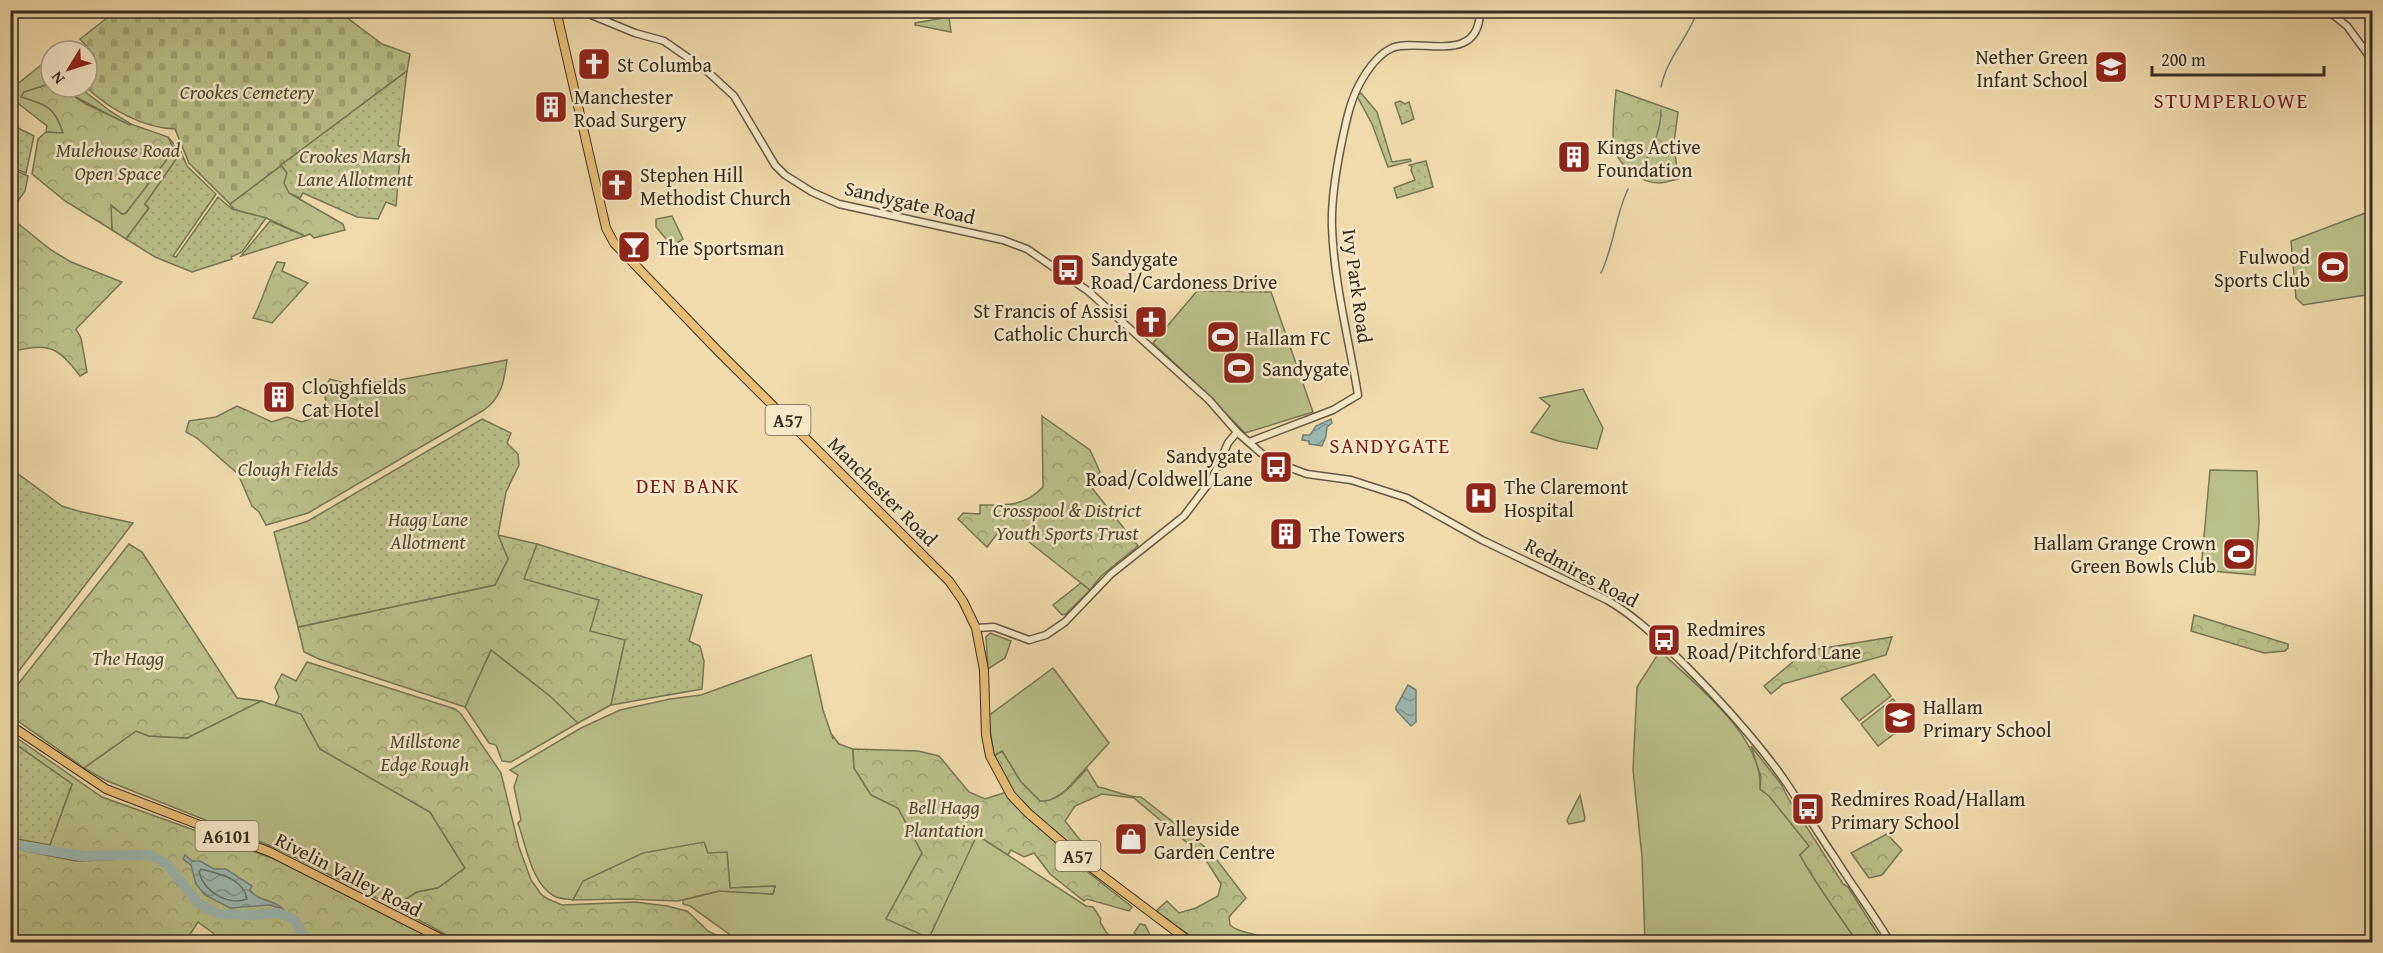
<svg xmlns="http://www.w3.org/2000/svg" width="2383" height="953" viewBox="0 0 2383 953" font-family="'Gentium Book Plus',serif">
	<defs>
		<pattern id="forest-crowns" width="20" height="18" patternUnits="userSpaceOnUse" patternTransform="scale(1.5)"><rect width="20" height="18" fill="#bac089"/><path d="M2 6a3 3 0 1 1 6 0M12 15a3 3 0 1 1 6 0" fill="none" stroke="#a0a576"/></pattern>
		<pattern id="cemetery-stones" width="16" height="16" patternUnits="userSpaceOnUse" patternTransform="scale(1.5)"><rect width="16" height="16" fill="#bac089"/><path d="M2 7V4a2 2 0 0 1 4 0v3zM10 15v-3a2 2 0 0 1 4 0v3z" fill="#a0a576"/></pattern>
		<pattern id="garden-dots" width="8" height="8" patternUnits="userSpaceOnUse" patternTransform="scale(1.5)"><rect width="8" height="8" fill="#bac089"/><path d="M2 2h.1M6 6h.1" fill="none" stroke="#a0a576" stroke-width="1.8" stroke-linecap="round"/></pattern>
		<pattern id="water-waves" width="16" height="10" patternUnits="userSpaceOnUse" patternTransform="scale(1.5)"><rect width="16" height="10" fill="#9db9b3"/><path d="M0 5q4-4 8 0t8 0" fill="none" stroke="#819791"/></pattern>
	</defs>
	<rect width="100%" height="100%" fill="#f1dbac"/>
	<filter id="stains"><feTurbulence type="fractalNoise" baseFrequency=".00333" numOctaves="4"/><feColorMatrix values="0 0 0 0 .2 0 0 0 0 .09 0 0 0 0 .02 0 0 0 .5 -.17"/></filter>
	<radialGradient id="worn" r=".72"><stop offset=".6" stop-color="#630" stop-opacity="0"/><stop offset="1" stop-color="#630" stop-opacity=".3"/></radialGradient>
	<g fill="#bac089" stroke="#787755" stroke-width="1.5">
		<polygon points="949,17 951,32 915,25 915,23"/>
		<path d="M50,58L51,85L22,97C47,105 55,107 63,133L46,132L47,126L15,101L11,106V89Z"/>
		<polygon points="57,87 79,87 110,111 131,124 130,126"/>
		<polygon points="168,137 181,152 145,205 149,208 126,239 112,230 110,205 122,214 126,213 173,148"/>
		<polygon points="2368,212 2372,224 2372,294 2303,305 2296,298 2291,241"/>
		<polygon points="672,216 683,239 672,246 656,227 656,219"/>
		<polygon points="1197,291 1271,292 1313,412 1245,433 1199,386 1153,343"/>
		<polygon points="1583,389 1603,428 1597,449 1558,441 1531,432 1550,406 1540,398"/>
		<polygon points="2210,470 2257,471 2259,522 2255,575 2201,570"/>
		<polygon points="1081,583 1090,590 1066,614 1062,615 1053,605"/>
		<polygon points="990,633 1011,641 1005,658 988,669 986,637"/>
		<polygon points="491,650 550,696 578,723 511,762 502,761 496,745 489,743 465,707"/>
		<path d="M1660,651C1695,684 1764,737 1760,789L1769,796L1810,846L1800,855C1817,886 1838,913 1857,942H1645L1642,857L1633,770L1637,687Z"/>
		<path d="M811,655L823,710L833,739V736L839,744L853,749L854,768L871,795L898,808L922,853L886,919L977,835L1086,906L1093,907L1101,919L1100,922L1106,932L1116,942H740L690,906L683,904V900L719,891L773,894L775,886L730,888L727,853L584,881L573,900C567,899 559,899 554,896C531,883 526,845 518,823L521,820L514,787L518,775L510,770L581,728L620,710L670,699L701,695Z"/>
		<polygon points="1053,668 1109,743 1065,791 1049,802 1040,801 1021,782 1002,751 994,756 988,716"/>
		<polygon points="1874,674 1891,696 1859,721 1841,699"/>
		<polygon points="1893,699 1911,721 1878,746 1861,724"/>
		<polygon points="261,701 301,714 320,749 430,812 465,868 438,888 417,892 394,907 278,849 105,780 84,768 136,731 149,736 187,738"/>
		<polygon points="1580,795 1585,818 1584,821 1569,824 1567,821 1568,818"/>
	</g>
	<g fill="url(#forest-crowns)" stroke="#787755" stroke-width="1.5">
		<path d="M49,84L51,87L66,91L86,104L130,125L131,124L168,137L173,148L165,162L126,213L122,214L111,205L112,230L65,201L32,174L38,139L46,132L63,133C56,108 46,104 21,97L24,92Z"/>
		<path d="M1616,90L1678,112L1674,143L1678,179C1672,180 1665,183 1659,183C1640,183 1618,165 1614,147C1611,135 1615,104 1616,90Z"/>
		<polygon points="1361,93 1377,112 1392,162 1410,159 1411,161 1388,167 1372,124 1357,96"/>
		<polygon points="281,165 287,173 289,193 343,224 345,230 314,238 310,234 305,236 266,218 234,210 230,204"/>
		<path d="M10,217L51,250L71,262L122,282L76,329L81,338L87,372L80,376C58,346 47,342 11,352Z"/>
		<path d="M277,262L285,263L282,271L308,283L272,323L253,318C263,300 267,281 277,262Z"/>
		<path d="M507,360C504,381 502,397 484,410L308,513L266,525L259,512L252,506L238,474L197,438L186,432L189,421L216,417L237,406L272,422L287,417L302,422L325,413L327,410L324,389L330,379L349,384L394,381Z"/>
		<path d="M1042,416L1090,450L1100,472L1088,483L1138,546L1101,576L1090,590L1024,538L1003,526L987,547L958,519L963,513L980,514V505C1006,505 1024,507 1043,487Z"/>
		<polygon points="498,535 537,544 525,579 600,600 625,640 611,705 578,723 550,696 491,650 465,707 319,659 304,652 298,627 495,585 508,559"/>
		<polygon points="129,544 142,552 237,698 261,701 187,738 149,736 136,731 84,768 11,716 11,693"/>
		<polygon points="2194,615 2288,644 2288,648 2285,651 2264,653 2191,631"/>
		<polygon points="1892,637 1886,655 1783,684 1771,694 1764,686 1806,651"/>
		<polygon points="307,662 430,701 455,709 461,714 501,773 519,847 531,880 541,894 548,899 562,905 635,902 667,906 687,911 708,931 730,942 460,942 394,907 417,892 438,888 465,868 430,812 320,749 301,714 275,705 279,697 275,687 282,674 296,681"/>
		<polygon points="11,734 102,797 283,862 439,942 311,942 293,917 277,911 253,913 220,911 200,900 169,862 156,854 85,853 49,847 72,784 11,741"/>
		<path d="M1751,746L1781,784L1788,798L1843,884L1848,887L1883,942H1857C1838,913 1817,886 1800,855L1809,846L1769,796L1760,789L1761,777Z"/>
		<path d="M853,749L918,751L939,756L969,792L985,799L1010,791L994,756L1002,751L1021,782L1040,801C1060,802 1074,782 1087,769L1098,787C1111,789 1129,798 1141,797L1210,851L1246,898L1229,917L1230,925C1241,935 1258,931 1267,942H1199L1156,911L1167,901L1179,913L1196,908L1218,896L1221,884L1204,857L1134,798L1102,794L1075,806L1065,821L1096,860L1088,872L1132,907L1129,911L1087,899L1084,901L1050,874L1034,853L1024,857L1011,850L1008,855L977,835L929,938L886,919L922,853L898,808L871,795L854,768Z"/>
		<polygon points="1887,834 1902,850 1882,875 1869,878 1851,853"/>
		<polygon points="704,842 708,853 727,852 730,888 775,886 773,894 719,891 678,901 626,899 573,900 583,881 643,853"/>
		<polygon points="11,848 76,861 151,858 166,866 197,904 219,916 251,917 277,914 293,922 304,942 225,942 198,922 187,939 167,935 169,942 11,942"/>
		<polygon points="1140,924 1145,925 1152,939 1148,942 1132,942 1137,935 1134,933"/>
	</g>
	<path fill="url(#cemetery-stones)" stroke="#787755" stroke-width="1.5" d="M337,10L382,44L410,54L407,71L230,204L189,163L175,129C143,128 109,109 86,87L87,61L94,55L80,39L116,11Z"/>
	<g fill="url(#garden-dots)" stroke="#787755" stroke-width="1.5">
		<polygon points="407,71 398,145 401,147 396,206 386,202 378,219 357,217 303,193 300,198 289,193 284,183 287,173 281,165"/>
		<polygon points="1400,101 1405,104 1409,102 1414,119 1402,124 1395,103"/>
		<polygon points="10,124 34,136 26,173 16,169 15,150 11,145"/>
		<polygon points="181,152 187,166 216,194 173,256 176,257 218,197 232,209 266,218 242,252 231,257 232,259 192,272 155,257 126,239 149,208 145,204"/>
		<polygon points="1426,161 1433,187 1397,198 1394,188 1415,180 1411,170 1412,167 1409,165"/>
		<polygon points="14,170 28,176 25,191 15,205 10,200 11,176"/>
		<polygon points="270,221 305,236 241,256"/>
		<polygon points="482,419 511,433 507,443 518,454 519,465 506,492 498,535 508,559 495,585 298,627 274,532 308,521"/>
		<polygon points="10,468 62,506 78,511 133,523 11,681"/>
		<polygon points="537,544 702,595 689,641 700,646 704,661 702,689 611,705 625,640 590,631 599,600 524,579"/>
		<polygon points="11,741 72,784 50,845 11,838"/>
	</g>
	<g fill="url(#water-waves)" stroke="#748179" stroke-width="1.5">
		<polygon points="1331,419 1332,423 1327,427 1326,436 1322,446 1309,444 1309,441 1302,440 1303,435 1310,435 1316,426"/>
		<polygon points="1408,685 1416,690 1416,722 1411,726 1396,710 1396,707"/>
		<path d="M185,855L192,861H200L214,869H226L252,886L250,890C257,901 275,900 283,909L269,905L230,908L205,895L196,884L191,865L183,859Z"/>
	</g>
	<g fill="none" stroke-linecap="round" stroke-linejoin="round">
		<path stroke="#6a746a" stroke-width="1.5" d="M201,869C219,874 243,878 247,899C228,906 204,892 199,872Z"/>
		<g stroke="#748179" stroke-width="1.5">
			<path d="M1661,87C1667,58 1688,38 1698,10"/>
			<path d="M1635,176C1648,162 1662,129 1661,110"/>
			<path d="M1601,273C1614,246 1615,216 1628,189"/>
		</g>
		<polyline stroke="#9db9b3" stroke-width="10" points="10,844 82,856 150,855 167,864 199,904 219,914 253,915 278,913 294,919 307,942"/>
		<defs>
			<g id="minor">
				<path d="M579,10L635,33L664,41L707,71L734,96L775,165L785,175L812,192L839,204L1003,240L1027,249L1088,291L1209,400L1237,432L1261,453L1277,463L1307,474L1351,480L1407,498L1482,540L1607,600C1635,616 1658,639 1681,661C1717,697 1753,736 1783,778C1801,804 1817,832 1835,858C1853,887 1873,913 1890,942"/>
				<polyline points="2327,10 2347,26 2372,60"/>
				<path d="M1249,442L1333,410L1358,395C1349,340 1334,283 1332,227C1331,199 1336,170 1342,141C1346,122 1350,102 1359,85C1367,70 1377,55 1392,48C1419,37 1480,67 1480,10"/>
				<polyline points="976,628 994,627 1029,640 1046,635 1065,622 1111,574 1184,516 1212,479 1228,443 1237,432"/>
			</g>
			<g id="major">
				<polyline points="556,10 606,228 614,243 718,351 949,581 963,601 976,628 984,670 986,735 990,756 1011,795 1028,813 1092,868 1190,942"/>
				<polyline points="10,725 106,789 270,852 448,942"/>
			</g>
		</defs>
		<use href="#minor" stroke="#665944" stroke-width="9"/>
		<use href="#major" stroke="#372e21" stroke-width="10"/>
		<use href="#minor" stroke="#f6e8c9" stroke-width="6"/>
		<use href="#major" stroke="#e8be76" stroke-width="8"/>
	</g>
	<defs>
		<symbol id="church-square" viewBox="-11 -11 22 22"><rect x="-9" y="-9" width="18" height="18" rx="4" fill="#8f2418" stroke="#f6e8c9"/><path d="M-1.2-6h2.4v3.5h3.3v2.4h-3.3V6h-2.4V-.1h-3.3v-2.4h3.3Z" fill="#fff"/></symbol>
		<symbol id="school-square" viewBox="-11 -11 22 22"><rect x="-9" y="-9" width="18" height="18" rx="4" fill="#8f2418" stroke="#f6e8c9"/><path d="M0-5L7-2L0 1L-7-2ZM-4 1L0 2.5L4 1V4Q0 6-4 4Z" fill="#fff"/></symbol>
		<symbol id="building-square" viewBox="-11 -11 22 22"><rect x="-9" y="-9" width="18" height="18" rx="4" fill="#8f2418" stroke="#f6e8c9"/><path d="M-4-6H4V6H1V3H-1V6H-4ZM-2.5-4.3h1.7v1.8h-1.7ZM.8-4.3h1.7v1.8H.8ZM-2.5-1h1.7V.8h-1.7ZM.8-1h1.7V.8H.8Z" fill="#fff"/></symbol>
		<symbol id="bar-square" viewBox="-11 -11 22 22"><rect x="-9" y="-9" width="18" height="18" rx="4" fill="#8f2418" stroke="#f6e8c9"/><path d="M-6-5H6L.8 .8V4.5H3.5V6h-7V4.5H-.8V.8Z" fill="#fff"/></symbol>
		<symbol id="stadium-square" viewBox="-11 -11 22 22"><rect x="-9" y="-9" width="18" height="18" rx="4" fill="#8f2418" stroke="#f6e8c9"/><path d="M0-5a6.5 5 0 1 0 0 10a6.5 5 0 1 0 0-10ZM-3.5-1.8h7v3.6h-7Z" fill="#fff"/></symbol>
		<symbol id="bus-square" viewBox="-11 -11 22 22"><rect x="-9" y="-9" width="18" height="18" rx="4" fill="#8f2418" stroke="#f6e8c9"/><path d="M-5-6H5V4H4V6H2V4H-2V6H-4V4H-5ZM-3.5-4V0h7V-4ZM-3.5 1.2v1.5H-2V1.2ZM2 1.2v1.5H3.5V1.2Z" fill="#fff"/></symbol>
		<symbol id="hospital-square" viewBox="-11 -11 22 22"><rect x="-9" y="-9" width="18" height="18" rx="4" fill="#8f2418" stroke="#f6e8c9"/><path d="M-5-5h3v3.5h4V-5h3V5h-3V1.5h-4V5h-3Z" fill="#fff"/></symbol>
		<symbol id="shop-square" viewBox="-11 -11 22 22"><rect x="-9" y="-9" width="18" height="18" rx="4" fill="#8f2418" stroke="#f6e8c9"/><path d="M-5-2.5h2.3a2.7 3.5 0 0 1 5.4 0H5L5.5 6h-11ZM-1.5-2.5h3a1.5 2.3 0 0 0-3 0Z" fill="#fff"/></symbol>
	</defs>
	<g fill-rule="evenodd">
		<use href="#church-square" x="575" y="45" width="38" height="38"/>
		<use href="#school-square" x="2092" y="48" width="38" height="38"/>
		<use href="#building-square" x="532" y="88" width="38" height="38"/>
		<use href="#building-square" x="1555" y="138" width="38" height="38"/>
		<use href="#church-square" x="598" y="166" width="38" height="38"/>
		<use href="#bar-square" x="615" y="228" width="38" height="38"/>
		<use href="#stadium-square" x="2314" y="248" width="38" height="38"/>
		<use href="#bus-square" x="1049" y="251" width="38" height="38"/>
		<use href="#church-square" x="1132" y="303" width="38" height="38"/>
		<use href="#stadium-square" x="1204" y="318" width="38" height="38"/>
		<use href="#stadium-square" x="1220" y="349" width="38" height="38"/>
		<use href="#building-square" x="260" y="378" width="38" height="38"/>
		<use href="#bus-square" x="1257" y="448" width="38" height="38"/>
		<use href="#hospital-square" x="1462" y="479" width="38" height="38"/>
		<use href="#building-square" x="1267" y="515" width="38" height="38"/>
		<use href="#stadium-square" x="2220" y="535" width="38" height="38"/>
		<use href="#bus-square" x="1645" y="621" width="38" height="38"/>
		<use href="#school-square" x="1881" y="699" width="38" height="38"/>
		<use href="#bus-square" x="1789" y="790" width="38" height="38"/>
		<use href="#shop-square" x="1112" y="820" width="38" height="38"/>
	</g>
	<g text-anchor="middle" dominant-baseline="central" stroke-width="5" stroke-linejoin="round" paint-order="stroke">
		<g fill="#f6e8c9" stroke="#706653" stroke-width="1.5">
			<rect x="765.5" y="405" width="45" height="30" rx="4.5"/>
			<rect x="195.5" y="821" width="63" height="30" rx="4.5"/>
			<rect x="1055.5" y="841" width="45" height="30" rx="4.5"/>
		</g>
		<g font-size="18" font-weight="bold" fill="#372e21">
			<text x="788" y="420">A57</text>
			<text x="227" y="836">A6101</text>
			<text x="1078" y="856">A57</text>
		</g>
		<g font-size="20" fill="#372e21" stroke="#f6e8c9" text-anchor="start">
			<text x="2088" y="56" text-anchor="end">Nether Green<tspan x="2088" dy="23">Infant School</tspan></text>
			<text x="617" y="64">St Columba</text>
			<text x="574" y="96">Manchester<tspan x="574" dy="23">Road Surgery</tspan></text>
			<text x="1597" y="146">Kings Active<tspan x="1597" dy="23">Foundation</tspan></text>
			<text x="640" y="174">Stephen Hill<tspan x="640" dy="23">Methodist Church</tspan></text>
			<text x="657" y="247">The Sportsman</text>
			<text x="2310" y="256" text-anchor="end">Fulwood<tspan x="2310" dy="23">Sports Club</tspan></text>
			<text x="1091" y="258">Sandygate<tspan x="1091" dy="23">Road/Cardoness Drive</tspan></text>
			<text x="1128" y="310" text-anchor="end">St Francis of Assisi<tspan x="1128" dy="23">Catholic Church</tspan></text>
			<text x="1246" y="337">Hallam FC</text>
			<text x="1262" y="368">Sandygate</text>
			<text x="302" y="386">Cloughfields<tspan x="302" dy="23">Cat Hotel</tspan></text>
			<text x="1253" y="455" text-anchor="end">Sandygate<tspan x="1253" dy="23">Road/Coldwell Lane</tspan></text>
			<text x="1504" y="486">The Claremont<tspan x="1504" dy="23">Hospital</tspan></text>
			<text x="1309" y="534">The Towers</text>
			<text x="2216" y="542" text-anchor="end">Hallam Grange Crown<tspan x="2216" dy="23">Green Bowls Club</tspan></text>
			<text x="1687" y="628">Redmires<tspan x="1687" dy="23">Road/Pitchford Lane</tspan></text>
			<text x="1923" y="706">Hallam<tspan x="1923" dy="23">Primary School</tspan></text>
			<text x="1831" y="798">Redmires Road/Hallam<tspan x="1831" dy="23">Primary School</tspan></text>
			<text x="1154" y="828">Valleyside<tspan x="1154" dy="23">Garden Centre</tspan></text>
		</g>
		<g font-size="20" font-style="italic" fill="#514b36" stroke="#f6e8c9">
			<text x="247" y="91">Crookes Cemetery</text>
			<text x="118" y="149">Mulehouse Road<tspan x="118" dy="23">Open Space</tspan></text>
			<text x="355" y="155">Crookes Marsh<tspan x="355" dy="23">Lane Allotment</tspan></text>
			<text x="288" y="468">Clough Fields</text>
			<text x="1067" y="509">Crosspool &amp; District<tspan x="1067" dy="23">Youth Sports Trust</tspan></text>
			<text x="428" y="518">Hagg Lane<tspan x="428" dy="23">Allotment</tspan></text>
			<text x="128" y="657">The Hagg</text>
			<text x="425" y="740">Millstone<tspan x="425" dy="23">Edge Rough</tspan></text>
			<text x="944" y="806">Bell Hagg<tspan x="944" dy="23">Plantation</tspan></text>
		</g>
		<g font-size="20" fill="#372e21" stroke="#f6e8c9">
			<text transform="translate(910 202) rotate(13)">Sandygate Road</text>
			<text transform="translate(1358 286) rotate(82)">Ivy Park Road</text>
			<text transform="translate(883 491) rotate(45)">Manchester Road</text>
			<text transform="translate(1582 572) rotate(28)">Redmires Road</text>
			<text transform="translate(349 874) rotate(27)">Rivelin Valley Road</text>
		</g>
		<g font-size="21" letter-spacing="1.5" fill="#7a1f14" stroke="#f6e8c9">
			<text x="2231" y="100">STUMPERLOWE</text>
			<text x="1390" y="445">SANDYGATE</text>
			<text x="688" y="485">DEN BANK</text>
		</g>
	</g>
	<rect width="2383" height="953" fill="none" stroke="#f1dbac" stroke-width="36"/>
	<rect x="12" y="12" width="2359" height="929" fill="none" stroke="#372e21" stroke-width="3"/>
	<rect x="18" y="18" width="2347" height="917" fill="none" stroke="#372e21" stroke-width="1.5"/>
	<g transform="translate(69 69) rotate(232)"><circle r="28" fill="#f6e8c9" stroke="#aa9e86" stroke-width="1.5"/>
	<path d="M0-4.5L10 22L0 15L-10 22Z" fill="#8f2418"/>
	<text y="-9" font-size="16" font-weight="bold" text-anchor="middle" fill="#372e21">N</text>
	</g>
	<path d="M2152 66v9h172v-9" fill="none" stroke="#372e21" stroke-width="3"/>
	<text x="2161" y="66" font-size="18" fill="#372e21" stroke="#f6e8c9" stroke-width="4.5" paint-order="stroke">200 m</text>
	<rect width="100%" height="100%" filter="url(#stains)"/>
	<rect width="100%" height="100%" fill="url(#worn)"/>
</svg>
